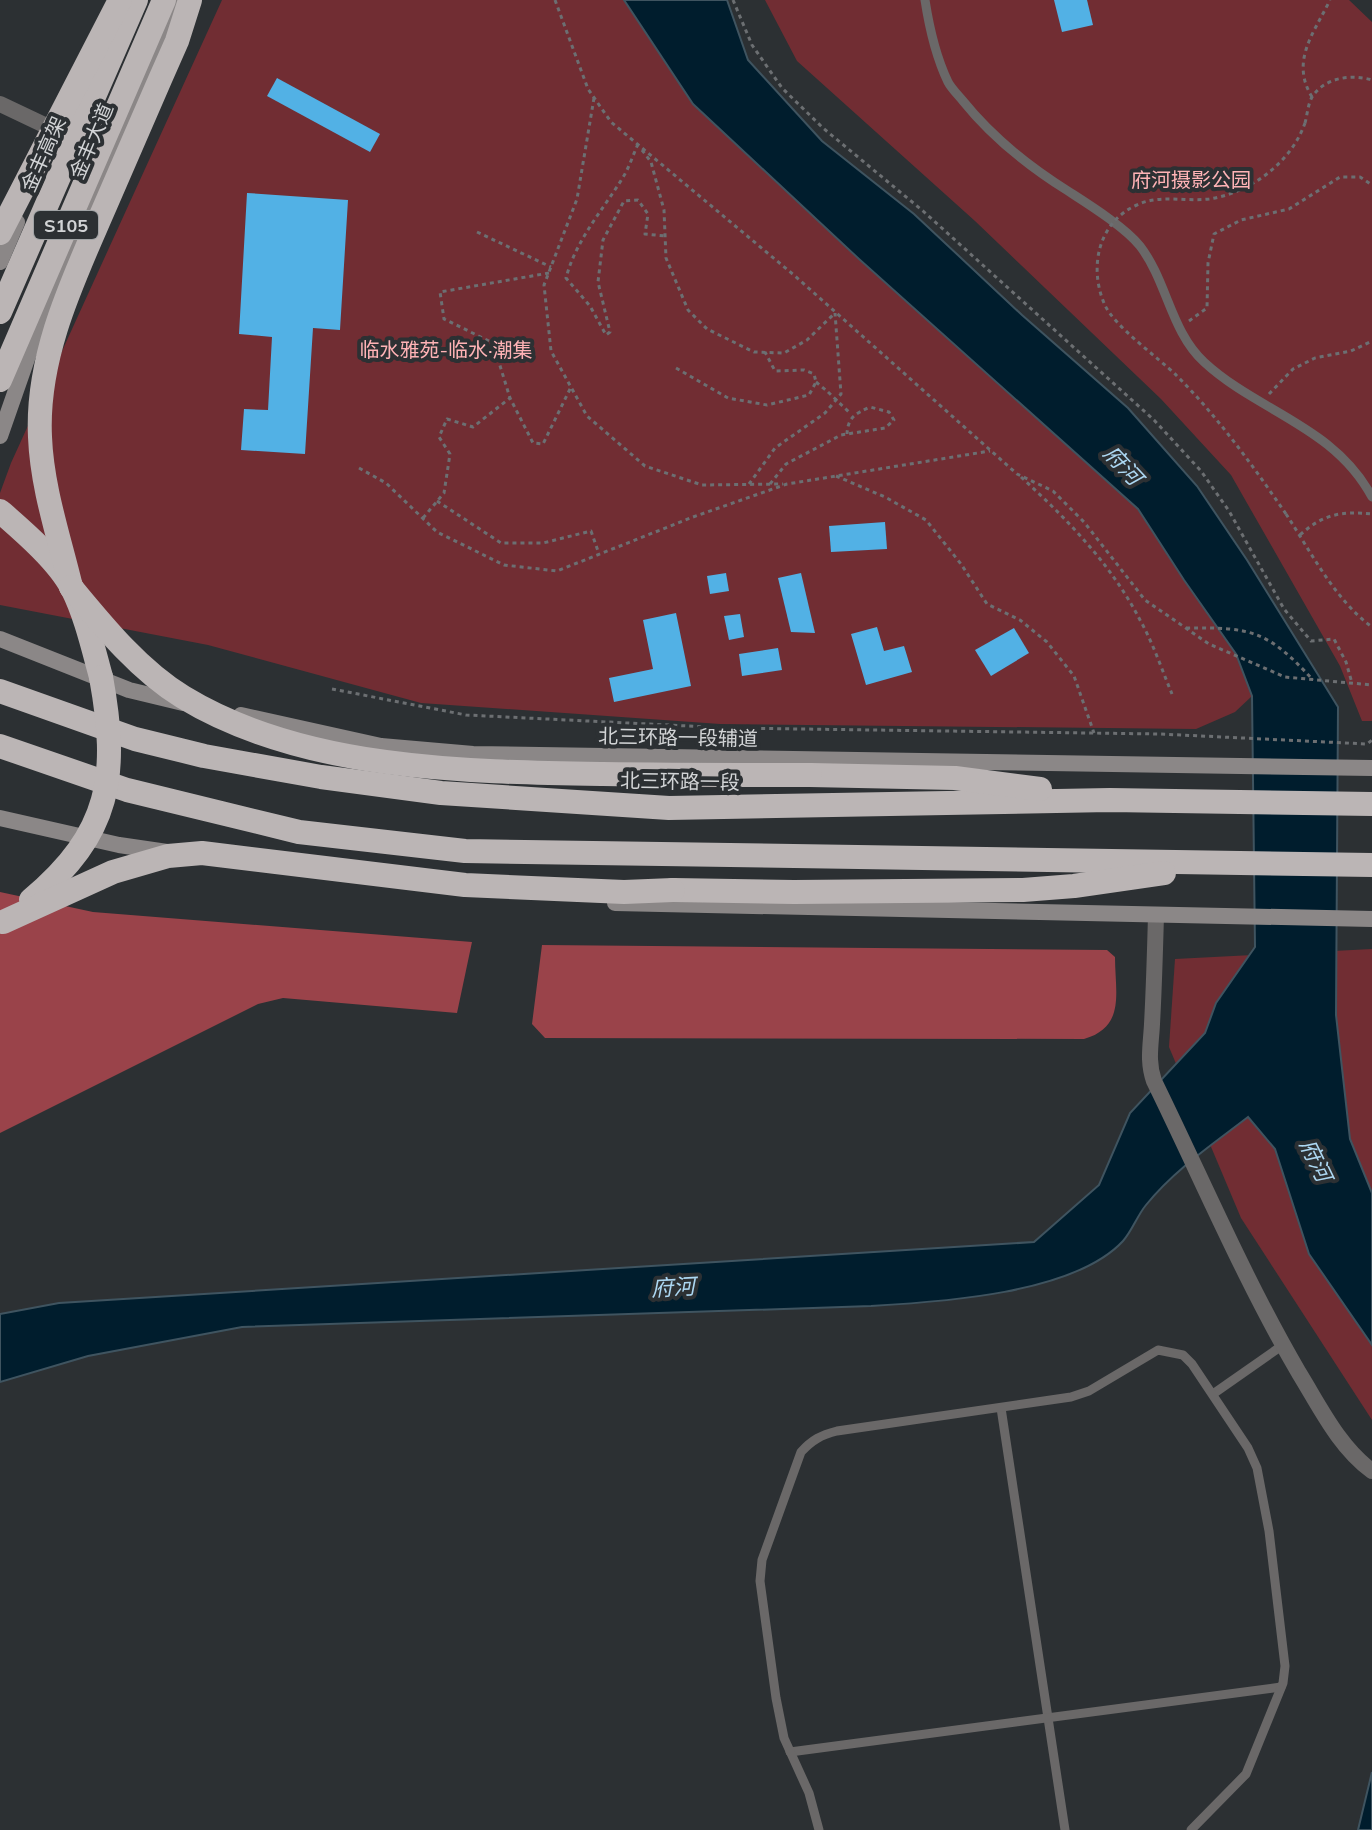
<svg xmlns="http://www.w3.org/2000/svg" width="1372" height="1830" viewBox="0 0 1372 1830" font-family="Mulish,'Noto Sans SC',sans-serif">
	<rect width="100%" height="100%" fill="#2c3033"/>
	<g fill="#712d33">
		<polygon points="222,0 624,0 693,104 859,259 1138,509 1184,580 1236,654 1252,696 1235,712 1196,729 720,724 421,703 208,645 0,605 0,493 11,463"/>
		<polygon points="765,0 1349,0 1372,22 1372,721 1362,721 1340,666 1231,475 1161,399 975,221 797,61"/>
		<polygon points="1372,949 1372,1420 1241,1218 1169,1047 1175,959"/>
	</g>
	<g fill="#9a434a">
		<polygon points="0,892 93,912 472,942 457,1013 283,998 258,1004 0,1133"/>
		<path d="M542,945L1107,950L1115,957C1115,992 1126,1027 1084,1039L545,1038L532,1024Z"/>
	</g>
	<g fill="#001d2d" stroke="#3f5460" stroke-width="2">
		<path d="M624,0H727L748,60L822,141L914,214L1022,315L1128,408L1197,486L1247,560L1338,707L1336,1015L1350,1139L1372,1193V1345L1309,1254L1275,1149L1248,1117C1213,1144 1174,1170 1146,1205C1137,1216 1132,1231 1123,1241C1074,1294 940,1302 871,1306L242,1327L88,1356L0,1382V1314L59,1303L1034,1242L1099,1185L1130,1113L1205,1033L1216,1003L1255,947L1252,696L1236,654L1184,580L1138,509L859,259L693,104Z"/>
		<polygon points="1372,1772 1372,1830 1358,1830"/>
	</g>
	<g fill="#52b1e5">
		<polygon points="1054,0 1087,0 1093,25 1062,32"/>
		<polygon points="277,78 380,134 370,152 267,96"/>
		<polygon points="247,193 348,200 340,330 313,328 305,454 241,450 244,409 268,410 272,337 239,334"/>
		<polygon points="885,522 887,549 831,552 829,526"/>
		<polygon points="726,573 729,591 710,594 707,576"/>
		<polygon points="801,573 815,633 791,632 778,578"/>
		<polygon points="676,613 691,686 614,702 609,678 653,669 643,620"/>
		<polygon points="740,614 744,637 729,640 724,616"/>
		<polygon points="877,627 884,651 904,646 912,672 866,685 851,634"/>
		<polygon points="1014,628 1029,653 991,676 975,650"/>
		<polygon points="778,648 782,670 742,676 739,654"/>
	</g>
	<g fill="none" stroke-linecap="round" stroke-linejoin="round">
		<g stroke="#6c6f72" stroke-width="3" stroke-dasharray="4 4" stroke-linecap="butt">
			<polyline points="555,0 588,89 611,122 795,276 1017,474 1053,491 1084,522 1145,600 1209,644 1285,677 1372,685"/>
			<polyline points="733,0 752,45 782,88 823,128 923,211 1154,420 1201,471 1229,511 1284,609 1311,641 1334,639 1346,662 1352,683"/>
			<path d="M1312,97C1290,61 1314,33 1330,0"/>
			<polyline points="594,98 577,199 544,285 551,351 587,416 645,466 702,485 783,484"/>
			<path d="M1305,123C1307,116 1308,104 1312,97C1325,77 1352,74 1372,80"/>
			<path d="M638,144C633,155 629,168 622,179C602,211 576,240 566,278L590,306L606,335L610,332L598,282L603,240L624,201L638,200L648,214L645,234L665,236"/>
			<polyline points="642,150 651,162 664,210 666,258 688,310 707,329 754,352 784,353 807,340 835,313"/>
			<polyline points="477,232 551,267"/>
			<polyline points="549,273 440,292 444,319 493,343 510,398 533,443 543,444 571,387"/>
			<polyline points="1189,321 1207,308 1208,263 1214,234 1241,220 1289,209 1340,177 1360,177 1372,185"/>
			<polyline points="676,368 728,398 767,405 809,395 816,382 814,374 804,370 775,371 765,352"/>
			<polyline points="816,382 828,392"/>
			<polyline points="1269,394 1293,369 1315,358 1351,351 1372,341"/>
			<polyline points="359,468 386,483 437,532 504,565 557,571 693,517 787,484 990,451"/>
			<polyline points="836,476 885,497 926,520 961,564 987,604 1020,620 1047,642 1074,676 1094,733"/>
			<path d="M1021,477C1067,519 1111,564 1140,620C1153,643 1162,670 1172,694"/>
			<polyline points="749,484 775,448 825,413 841,394 835,313"/>
			<path d="M770,484L786,464L841,435L847,434L885,428L894,420L889,412L870,407C855,414 848,417 847,434"/>
			<polyline points="437,501 501,543 543,543 591,531 599,554"/>
			<path d="M1286,514C1311,552 1335,600 1372,627"/>
			<polyline points="423,518 444,493 450,454 439,437 447,419 473,427 510,398"/>
			<path d="M1300,535C1323,514 1341,511 1372,514"/>
			<path d="M1186,628C1252,627 1268,631 1313,680"/>
			<polyline points="332,689 466,715 729,728 1160,734 1367,744 1372,740"/>
		</g>
		<g stroke="#6a6868" stroke-width="9">
			<path d="M925,0C929,26 936,57 948,82C951,88 958,95 963,101C992,137 1028,166 1068,191C1088,204 1125,227 1140,246C1167,281 1171,332 1204,362C1258,412 1334,426 1372,497"/>
			<polyline points="1213,1394 1283,1345"/>
			<polyline points="1001,1408 1065,1830"/>
			<polyline points="790,1752 1281,1687"/>
			<path d="M819,1830L809,1793L784,1738L776,1698L760,1581L762,1560L801,1452C812,1440 821,1435 837,1431L1071,1397L1089,1391L1158,1350L1183,1355L1192,1364L1248,1448L1257,1468L1269,1531L1285,1666L1283,1683L1246,1774L1191,1830"/>
		</g>
		<g stroke="#6a6868" stroke-width="16">
			<polyline points="0,104 57,131"/>
			<path d="M1156,915C1155,952 1154,988 1152,1024C1151,1045 1147,1061 1154,1081C1202,1179 1244,1279 1299,1373C1320,1407 1339,1447 1372,1471"/>
		</g>
		<g stroke="#8b8787" stroke-width="16">
			<polyline points="0,262 17,222"/>
			<polyline points="0,436 29,353 179,0"/>
			<polyline points="0,639 129,690 183,703"/>
			<polyline points="241,715 381,746 473,754 1372,768"/>
			<polyline points="0,818 119,845 167,852"/>
			<polyline points="615,903 1372,919"/>
		</g>
		<g stroke="#bbb5b5" stroke-width="24">
			<polyline points="0,312 136,0"/>
			<polyline points="0,380 164,0"/>
			<path d="M0,511C23,531 58,561 72,588C86,616 93,648 101,677"/>
			<path d="M71,587C59,537 42,488 40,437C36,355 74,278 106,204C130,149 153,95 177,41L190,0"/>
			<polyline points="0,691 135,739 204,756 321,777 441,793 669,808 1110,800 1372,804"/>
			<polyline points="0,746 127,790 299,832 465,851 1372,865"/>
			<polyline points="810,775 955,778 1040,789"/>
			<polyline points="673,890 794,892 1023,890 1074,886 1164,873"/>
		</g>
		<g stroke="#6c6f72" stroke-width="3" stroke-dasharray="4 4" stroke-linecap="butt">
			<polyline points="828,392 850,413"/>
			<path d="M1286,514C1253,466 1218,417 1177,376C1158,357 1113,326 1104,303C1089,267 1098,222 1137,205C1159,194 1185,202 1209,199C1250,193 1291,163 1305,123"/>
		</g>
		<g stroke="#bbb5b5" stroke-width="24">
			<polyline points="0,233 120,0"/>
			<path d="M71,587C104,627 139,670 183,697C303,770 466,772 603,774C672,775 741,775 810,775"/>
			<path d="M31,900C111,833 119,776 101,677"/>
			<polyline points="3,922 113,872 168,856 202,853 465,885 624,892 673,890"/>
		</g>
	</g>
	<g text-anchor="middle" dominant-baseline="central" stroke-width="8" stroke-linejoin="round" paint-order="stroke">
		<rect fill="#2c3033" stroke="#a0a3a5" stroke-width="2" x="34" y="211" width="64" height="28" rx="6"/>
		<g font-size="18" font-weight="bold" fill="#d2d4d6">
			<text x="66" y="225">S105</text>
		</g>
		<g font-size="20" fill="#d2d4d6" stroke="#2c3033">
			<text transform="translate(91 141) rotate(-67)">金丰大道</text>
			<text transform="translate(43 154) rotate(-66)">金丰高架</text>
			<text transform="translate(678 737) rotate(1)">北三环路一段辅道</text>
			<text transform="translate(680 781) rotate(1)">北三环路一段</text>
		</g>
		<g font-size="20" fill="#ffb3b6" stroke="#2c3033">
			<text x="1191" y="179">府河摄影公园</text>
			<text x="446" y="349">临水雅苑-临水·潮集</text>
		</g>
		<g font-size="22" font-style="italic" fill="#acd7f2" stroke="#2c3033">
			<text transform="translate(1123 465) rotate(47)">府河</text>
			<text transform="translate(1316 1160) rotate(64)">府河</text>
			<text transform="translate(673 1287) rotate(-3)">府河</text>
		</g>
	</g>
</svg>
